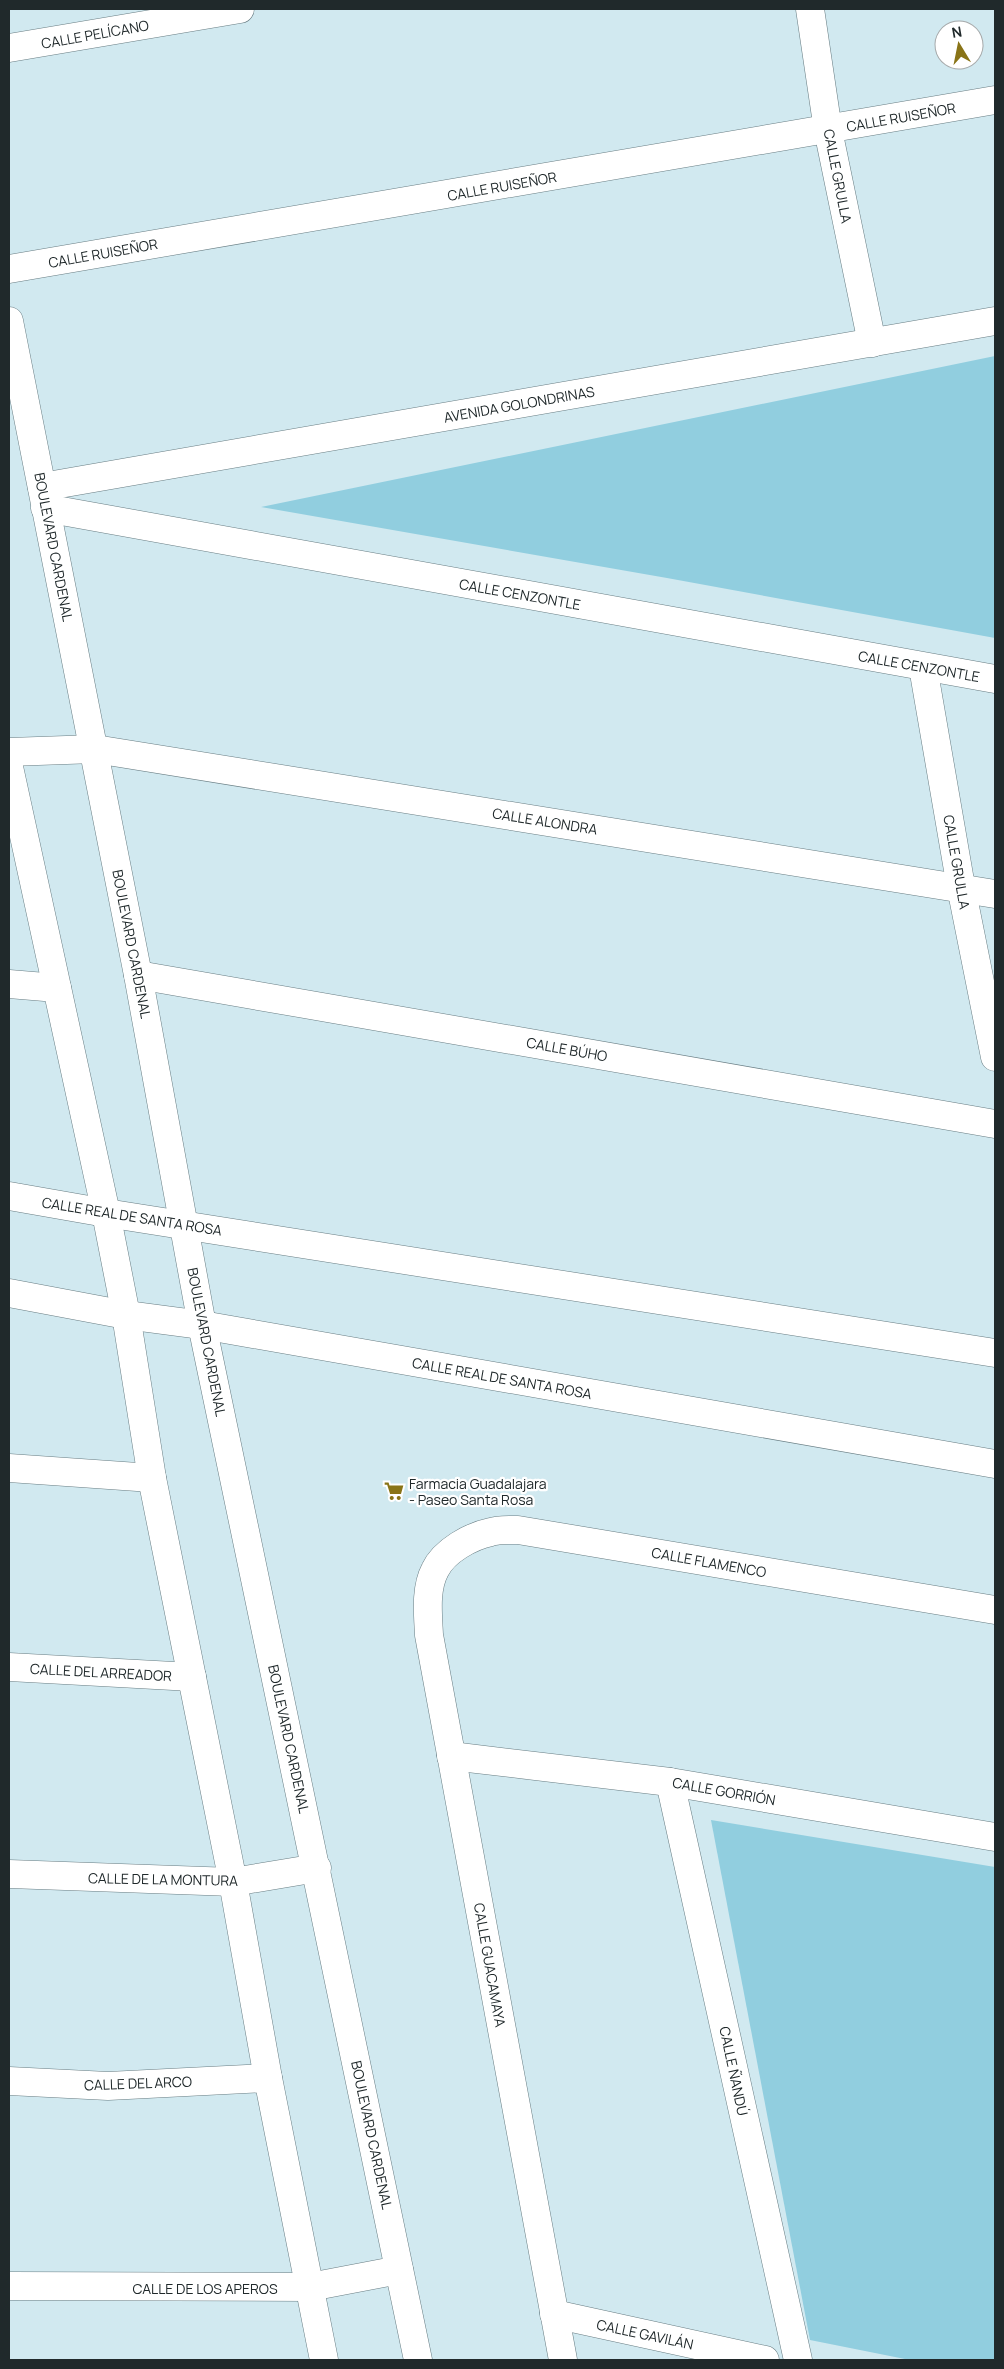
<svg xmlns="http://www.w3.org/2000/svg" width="1004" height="2369" viewBox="0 0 1004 2369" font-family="Manrope,sans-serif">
	<rect width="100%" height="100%" fill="#d1e9f0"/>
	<g fill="#91cedf">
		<polygon points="995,356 995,638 667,578 261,507"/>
		<polygon points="711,1820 995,1867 995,2360 910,2360 810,2340"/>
	</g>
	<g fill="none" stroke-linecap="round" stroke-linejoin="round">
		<defs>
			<g id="minor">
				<polyline points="810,9 828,130 872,343"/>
				<polyline points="9,48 240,9"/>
				<polyline points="9,269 995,100"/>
				<polyline points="42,487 995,321"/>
				<polyline points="45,508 995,679"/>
				<polyline points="923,667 961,887 995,1057"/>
				<polyline points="9,752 95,749 995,894"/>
				<polyline points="138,975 995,1124"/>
				<polyline points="9,984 57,988"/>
				<polyline points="9,1196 106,1213"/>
				<polyline points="9,1293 126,1315"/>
				<polyline points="9,1468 152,1478"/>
				<polyline points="9,1667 192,1677"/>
				<polyline points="451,1756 670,1782 995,1837"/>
				<polyline points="670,1782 798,2360"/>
				<polyline points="9,1874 233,1882 317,1868"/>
				<polyline points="9,2081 108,2086 268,2078"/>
				<polyline points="9,2286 310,2287 399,2270"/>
				<polyline points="554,2314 765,2360"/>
				<path d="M563,2360L429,1635C428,1614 425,1589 435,1570C444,1551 471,1536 491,1532C499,1529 509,1530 518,1530L995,1610"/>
			</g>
			<g id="tertiary">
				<polyline points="9,321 138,975 202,1325 418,2360"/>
				<polyline points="9,767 106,1213 126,1315 152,1478 233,1882 268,2078 324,2360"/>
				<polyline points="106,1213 995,1353"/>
				<polyline points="126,1315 202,1325 995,1464"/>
			</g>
		</defs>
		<use href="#minor" stroke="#687d83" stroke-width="29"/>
		<use href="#tertiary" stroke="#687d83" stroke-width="29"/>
		<use href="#minor" stroke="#fff" stroke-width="28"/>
		<use href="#tertiary" stroke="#fff" stroke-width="28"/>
	</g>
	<defs>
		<symbol id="supermarket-bare" viewBox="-9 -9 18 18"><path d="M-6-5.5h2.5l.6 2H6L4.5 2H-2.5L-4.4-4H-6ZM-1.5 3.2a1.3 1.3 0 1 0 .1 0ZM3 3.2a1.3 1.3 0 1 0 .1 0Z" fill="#897417" stroke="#fff" stroke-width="2.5" paint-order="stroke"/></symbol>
	</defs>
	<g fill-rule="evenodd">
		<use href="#supermarket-bare" x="380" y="1477" width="28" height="28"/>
	</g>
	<g text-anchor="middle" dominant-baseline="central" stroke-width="4.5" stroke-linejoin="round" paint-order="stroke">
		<g font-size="14" fill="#20292b" stroke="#fff">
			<text transform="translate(95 34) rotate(-10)">CALLE PELÍCANO</text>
			<text transform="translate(901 117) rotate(-10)">CALLE RUISEÑOR</text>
			<text transform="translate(838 176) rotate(79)">CALLE GRULLA</text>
			<text transform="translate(502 186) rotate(-10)">CALLE RUISEÑOR</text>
			<text transform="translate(103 253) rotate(-10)">CALLE RUISEÑOR</text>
			<text transform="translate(519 404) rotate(-10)">AVENIDA GOLONDRINAS</text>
			<text transform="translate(54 547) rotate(79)">BOULEVARD CARDENAL</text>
			<text transform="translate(520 594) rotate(10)">CALLE CENZONTLE</text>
			<text transform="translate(919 666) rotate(10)">CALLE CENZONTLE</text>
			<text transform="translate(545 821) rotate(9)">CALLE ALONDRA</text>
			<text transform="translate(957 862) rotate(80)">CALLE GRULLA</text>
			<text transform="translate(132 944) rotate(79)">BOULEVARD CARDENAL</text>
			<text transform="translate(567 1049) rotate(10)">CALLE BÚHO</text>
			<text transform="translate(132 1216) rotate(9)">CALLE REAL DE SANTA ROSA</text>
			<text transform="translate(207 1342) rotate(79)">BOULEVARD CARDENAL</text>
			<text transform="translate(502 1378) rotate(10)">CALLE REAL DE SANTA ROSA</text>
			<text transform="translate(709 1562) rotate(10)">CALLE FLAMENCO</text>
			<text transform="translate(101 1672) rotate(3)">CALLE DEL ARREADOR</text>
			<text transform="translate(289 1739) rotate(78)">BOULEVARD CARDENAL</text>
			<text transform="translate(724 1791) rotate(10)">CALLE GORRIÓN</text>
			<text transform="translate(163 1879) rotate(1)">CALLE DE LA MONTURA</text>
			<text transform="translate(490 1965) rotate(80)">CALLE GUACAMAYA</text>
			<text transform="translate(734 2071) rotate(78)">CALLE ÑANDÚ</text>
			<text transform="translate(138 2083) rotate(-2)">CALLE DEL ARCO</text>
			<text transform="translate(372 2135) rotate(78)">BOULEVARD CARDENAL</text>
			<text x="205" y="2288">CALLE DE LOS APEROS</text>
			<text transform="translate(645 2334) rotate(12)">CALLE GAVILÁN</text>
		</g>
		<g font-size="14" fill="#20292b" stroke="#fff" text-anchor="start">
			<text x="409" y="1483">Farmacia Guadalajara<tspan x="409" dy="16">- Paseo Santa Rosa</tspan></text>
		</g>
	</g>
	<rect width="1004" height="2369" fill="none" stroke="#20292b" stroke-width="20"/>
	<g transform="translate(959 45) rotate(350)"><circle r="24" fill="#ffffff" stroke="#a6a9aa"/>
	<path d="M0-4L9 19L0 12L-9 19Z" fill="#897417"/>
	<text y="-8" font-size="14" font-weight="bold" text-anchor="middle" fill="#20292b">N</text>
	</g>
</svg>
